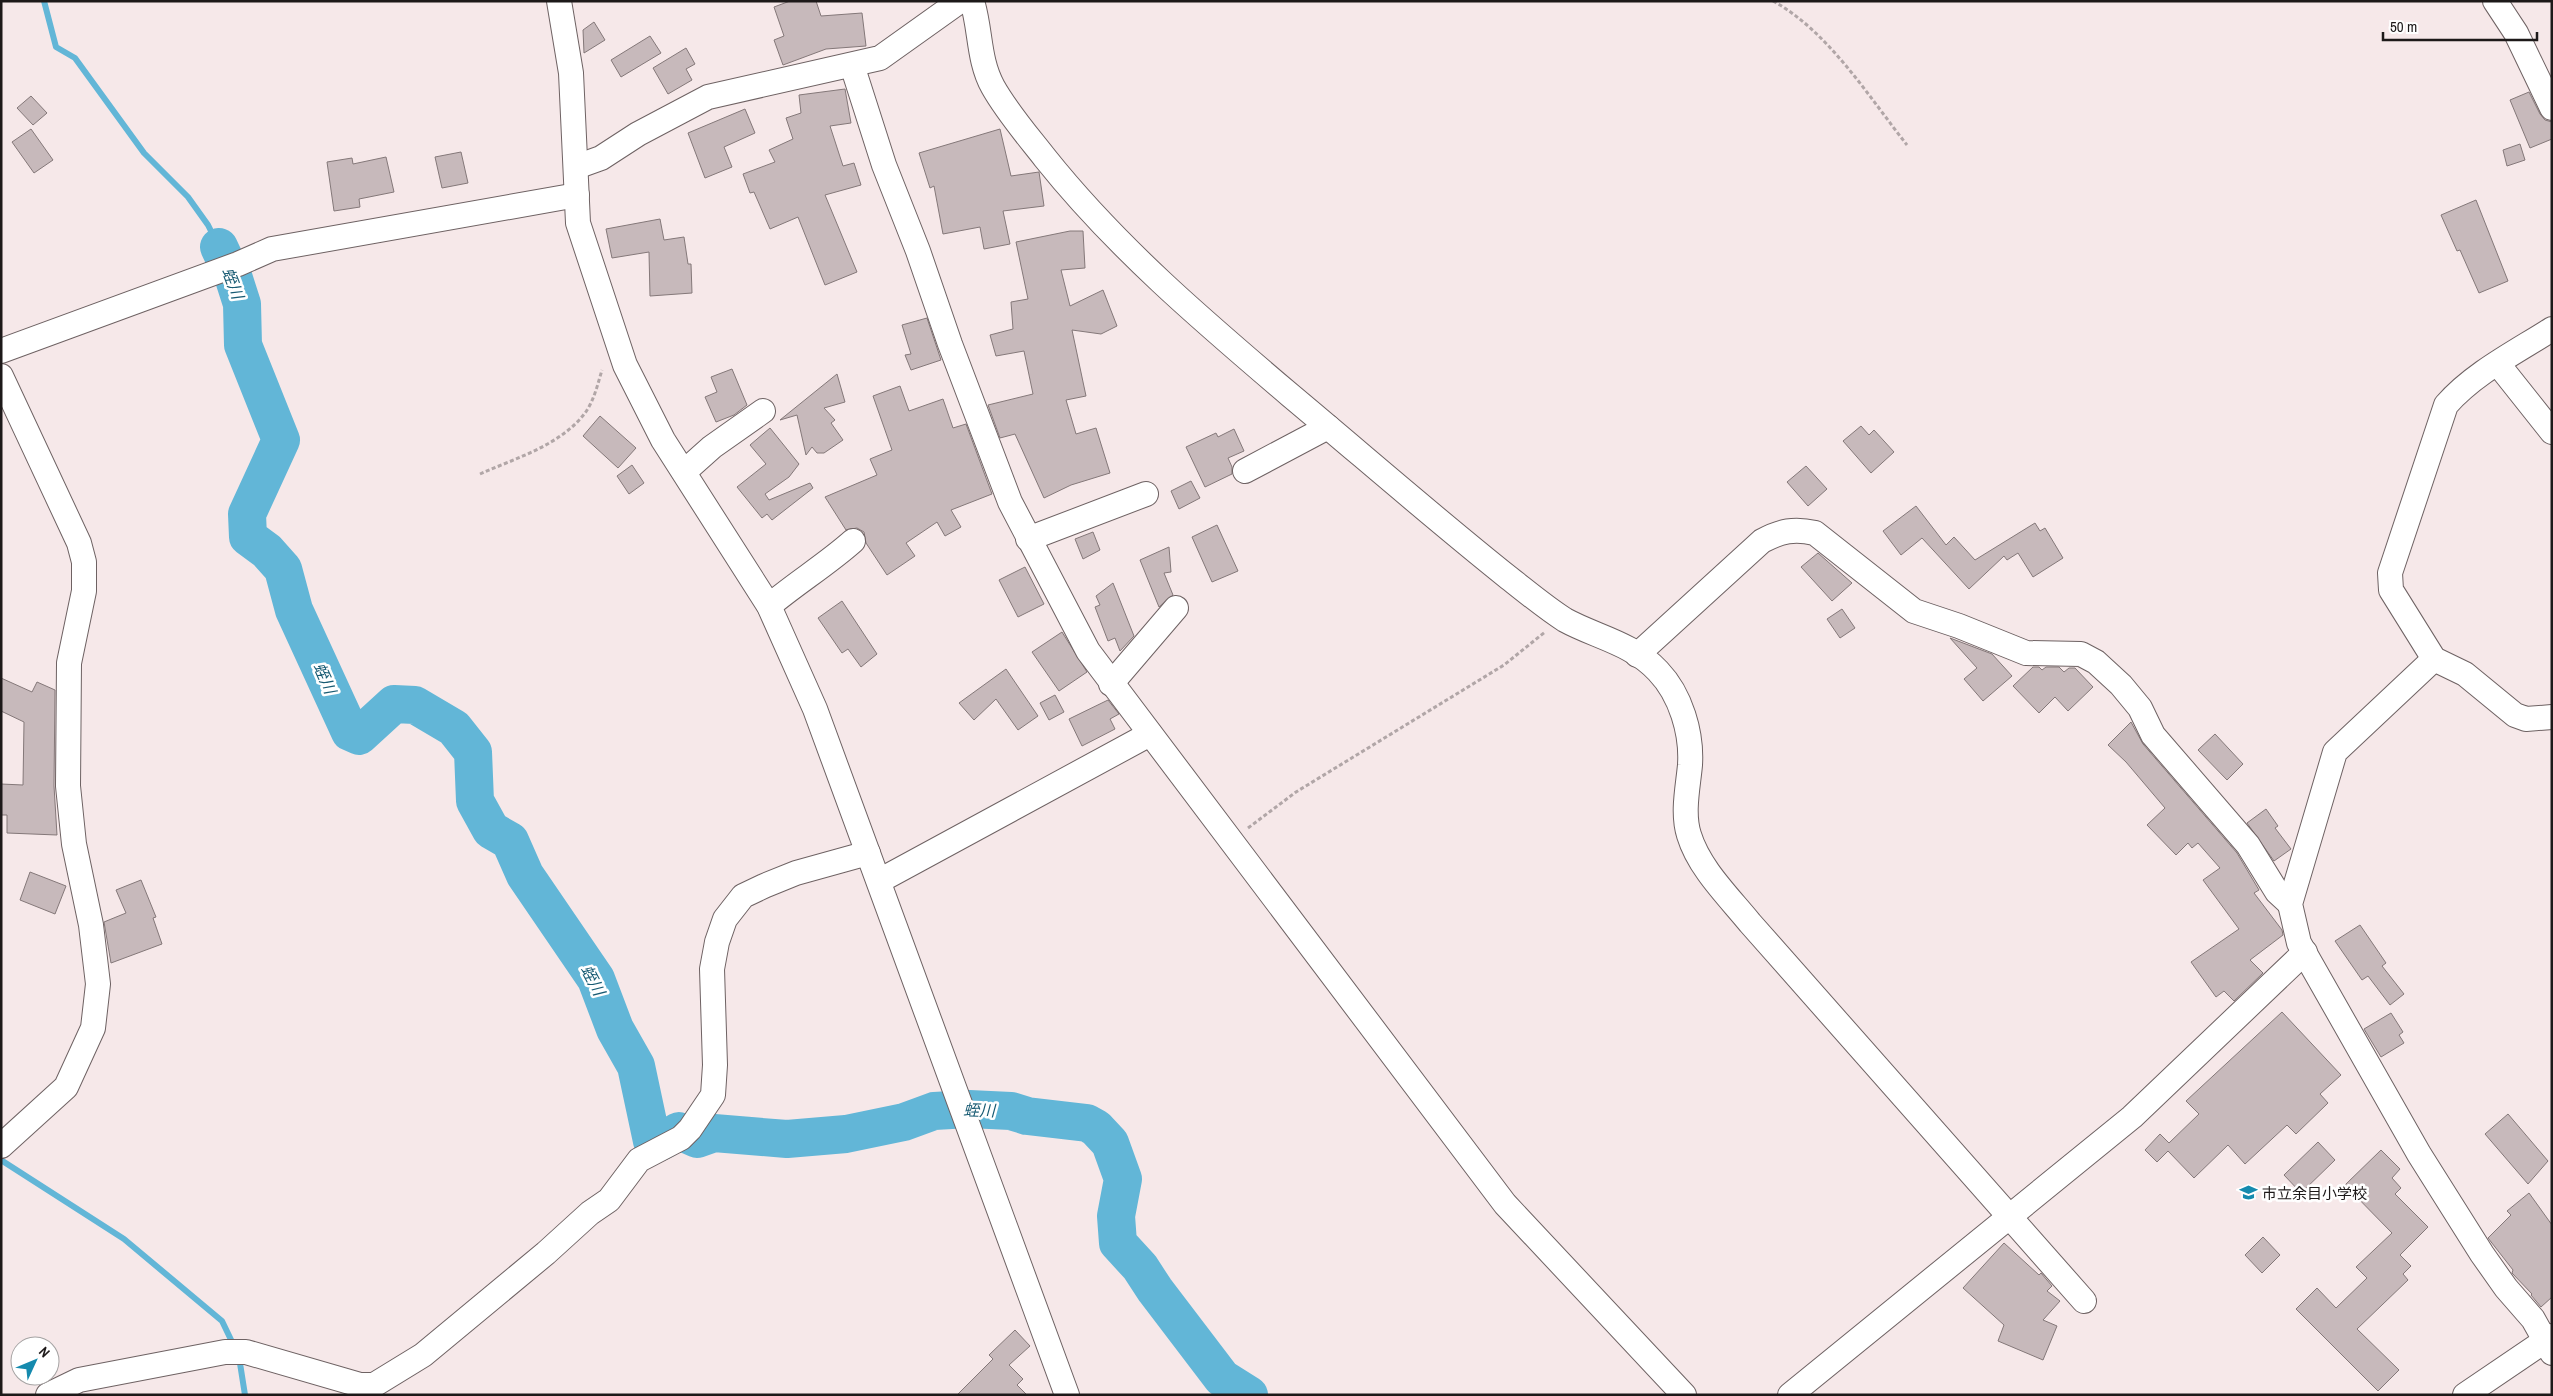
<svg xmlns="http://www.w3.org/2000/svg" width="2553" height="1396" viewBox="0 0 2553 1396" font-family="'Archivo Narrow','Noto Sans JP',sans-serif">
	<rect width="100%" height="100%" fill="#f6e8e9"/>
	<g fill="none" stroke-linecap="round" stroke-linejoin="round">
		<g stroke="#62b6d7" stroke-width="6">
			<polyline points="44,1 56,47 75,58 144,153 188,197 208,225 219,247"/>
			<polyline points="1,1160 124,1239 222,1321 234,1346"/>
			<polyline points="239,1357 245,1395"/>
		</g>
		<polyline stroke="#62b6d7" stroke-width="38" points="219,247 234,279 242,304 243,345 281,440 247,514 248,537 267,551 283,569 294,610 350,732 359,736 394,704 415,705 454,728 473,752 475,801 491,830 510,841 525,875 596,979 615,1029 636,1066 652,1141 660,1142 679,1131 697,1139 714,1133 787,1139 846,1134 904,1122 934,1111 969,1109 1011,1111 1027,1116 1087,1123 1096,1128 1110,1143 1123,1179 1116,1216 1118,1243 1140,1267 1155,1290 1222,1378 1249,1395"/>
	</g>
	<g fill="#c7b9bb" stroke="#847879">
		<polygon points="790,1 816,1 821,16 862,13 866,46 826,49 783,65 774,40 784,36 774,7"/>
		<polygon points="594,22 605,40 584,53 583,30"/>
		<polygon points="650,36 661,53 621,77 611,60"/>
		<polygon points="686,48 695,64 686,69 692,80 668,94 653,68"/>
		<polygon points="845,89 851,123 830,126 843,166 854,163 861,185 825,195 857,272 825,285 798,217 770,229 754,192 750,193 743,174 775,162 769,150 793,139 786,118 801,113 799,95"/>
		<polygon points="2529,92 2540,114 2545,120 2552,122 2552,139 2530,148 2510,100"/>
		<polygon points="31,96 47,113 33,125 17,108"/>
		<polygon points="745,109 755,133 724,147 732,167 705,178 688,133"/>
		<polygon points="31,129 53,160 34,173 12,142"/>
		<polygon points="1000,129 1011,176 1039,172 1044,206 1003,211 1010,244 984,249 980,227 943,234 934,186 930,188 919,153"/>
		<polygon points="2520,144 2525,160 2507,166 2503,150"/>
		<polygon points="461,152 468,183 442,188 435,157"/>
		<polygon points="386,157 394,192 359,199 360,207 334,211 327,162 352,158 353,164"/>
		<polygon points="2476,200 2508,281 2479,293 2460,250 2457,251 2441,215"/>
		<polygon points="660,219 664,240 684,237 688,264 691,264 692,293 650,296 649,252 612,258 606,229"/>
		<polygon points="1070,231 1083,231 1085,268 1061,270 1070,306 1103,290 1117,326 1101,334 1072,330 1086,396 1066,400 1076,434 1096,428 1110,473 1071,485 1044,498 1015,434 1000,438 988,405 1033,394 1024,351 996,356 990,335 1013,329 1011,302 1028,299 1016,242"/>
		<polygon points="927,318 941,360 911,370 905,355 911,354 902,325"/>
		<polygon points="732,369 747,405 734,415 716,422 705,397 717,392 711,377"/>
		<polygon points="837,374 845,402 824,408 835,420 831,423 843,440 824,453 817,453 812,447 806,455 797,415 780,420"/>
		<polygon points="900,386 909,411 943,399 953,428 966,424 992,494 951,510 961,527 945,536 937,522 906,543 915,556 887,575 866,543 864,532 857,528 846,530 825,497 877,475 870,459 892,450 873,396"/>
		<polygon points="600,416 636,448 618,468 583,436"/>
		<polygon points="1861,426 1869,435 1874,430 1894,452 1871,473 1843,441"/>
		<polygon points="770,428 799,464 789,477 765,494 769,500 810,483 813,488 772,520 767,514 762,518 737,487 766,464 750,445"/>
		<polygon points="1234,429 1244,451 1228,458 1232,467 1232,474 1205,487 1186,447 1216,433 1218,437"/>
		<polygon points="632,465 644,483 629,494 617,476"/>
		<polygon points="1806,466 1827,489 1808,506 1787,482"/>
		<polygon points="1191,481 1200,498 1179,509 1171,491"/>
		<polygon points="1916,506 1946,545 1954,537 1975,560 2035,523 2040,531 2045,528 2063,558 2033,577 2018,553 2007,560 2004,556 1969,589 1922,538 1901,555 1883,531"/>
		<polygon points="1217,525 1238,571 1212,582 1192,537"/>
		<polygon points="1093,532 1100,550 1083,559 1075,539"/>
		<polygon points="1169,547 1171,572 1164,573 1173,595 1159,607 1140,560"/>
		<polygon points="1818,553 1852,583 1832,601 1801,567"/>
		<polygon points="1025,567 1044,604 1018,617 999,580"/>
		<polygon points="1113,583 1134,636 1120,651 1115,638 1108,641 1095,607 1100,605 1096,596"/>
		<polygon points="842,601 877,654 861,667 848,649 842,653 818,618"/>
		<polygon points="1842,609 1855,628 1840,638 1827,619"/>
		<polygon points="1062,632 1087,672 1059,691 1032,652"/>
		<polygon points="1950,638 1992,654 2012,676 1983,701 1964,679 1977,668"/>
		<polygon points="2033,667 2039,667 2042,670 2046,667 2059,667 2064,672 2069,668 2075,668 2093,687 2068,711 2055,697 2039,713 2013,686"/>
		<polygon points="1006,669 1038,716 1018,730 996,699 974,720 959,703"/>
		<polygon points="1,678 32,692 37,682 55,690 54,786 57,835 7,833 7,815 1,815 1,784 23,785 24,722 1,711"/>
		<polygon points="1055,695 1064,712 1049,720 1040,703"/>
		<polygon points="1108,700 1119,714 1110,719 1115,729 1082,746 1069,719"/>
		<polygon points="2131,722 2143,744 2237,853 2259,890 2254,893 2282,930 2283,935 2250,960 2263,973 2234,1001 2224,991 2216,997 2191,962 2239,929 2203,880 2220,868 2198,843 2192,848 2188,843 2176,855 2147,825 2165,808 2126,762 2108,745"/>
		<polygon points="2215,734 2243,764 2227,780 2198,750"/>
		<polygon points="2266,809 2278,826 2275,828 2291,849 2274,861 2247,823"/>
		<polygon points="30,872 66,886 55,914 20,900"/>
		<polygon points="141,880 156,917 153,918 162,944 111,963 104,922 126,913 116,890"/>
		<polygon points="2360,925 2386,963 2382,966 2404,994 2390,1005 2368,976 2362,980 2335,941"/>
		<polygon points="2282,1012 2341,1075 2320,1094 2328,1103 2296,1134 2287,1125 2245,1164 2228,1145 2194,1178 2168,1151 2157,1162 2145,1150 2160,1134 2169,1143 2199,1114 2186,1101"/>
		<polygon points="2391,1013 2403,1032 2399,1035 2404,1043 2381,1057 2364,1029"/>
		<polygon points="2508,1114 2548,1161 2528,1184 2485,1134"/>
		<polygon points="2318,1142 2335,1160 2301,1193 2284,1175"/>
		<polygon points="2381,1150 2400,1169 2392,1178 2401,1188 2395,1194 2428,1227 2400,1255 2411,1266 2403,1274 2408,1280 2357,1329 2399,1370 2378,1391 2296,1309 2317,1288 2336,1308 2367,1278 2356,1267 2392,1233 2345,1185"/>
		<polygon points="2529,1193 2552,1225 2552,1297 2541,1307 2531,1295 2532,1294 2512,1273 2513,1270 2488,1238 2511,1215 2507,1211"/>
		<polygon points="2263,1237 2280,1255 2262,1273 2245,1255"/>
		<polygon points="2004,1243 2039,1275 2041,1273 2052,1286 2047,1291 2060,1301 2043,1320 2057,1326 2043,1360 1998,1341 2004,1325 1963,1288"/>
		<polygon points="1015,1330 1030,1346 1009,1365 1023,1379 1017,1385 1027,1395 957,1395 993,1359 989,1355"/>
	</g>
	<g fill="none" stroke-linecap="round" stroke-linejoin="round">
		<defs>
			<g id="minor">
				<polyline points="559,1 571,73 578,223 625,365 663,440 769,606 815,709 1067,1395"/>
				<path d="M972,1C981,30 978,60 993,87C1007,112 1027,135 1045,158C1116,247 1203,321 1290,395C1363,456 1435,519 1509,578C1527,592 1546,608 1565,620C1596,637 1632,643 1658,671C1681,695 1692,733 1690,765C1688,787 1682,813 1689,835C1699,868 1728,896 1750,923L2084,1301"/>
				<polyline points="2495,1 2516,33 2552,108"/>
				<polyline points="852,65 884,165 918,251 950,344 1010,502 1088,651 1505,1204 1684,1395"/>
				<polyline points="576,167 601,158 638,134 708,97 880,58 960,1"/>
				<path d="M2552,329C2516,352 2474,373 2446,405L2390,573L2391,590L2434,659L2465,674L2515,715L2526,719L2552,717"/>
				<polyline points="1,351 238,264 272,249 577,195"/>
				<polyline points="2498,364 2552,432"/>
				<polyline points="1,376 79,543 84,562 84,591 69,663 68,786 74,844 91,925 98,984 93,1028 66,1087 1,1146"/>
				<polyline points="1245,471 1328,427"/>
				<polyline points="684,472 712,447 763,411"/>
				<polyline points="1028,539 1146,494"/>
				<path d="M769,606C796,583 826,565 853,541"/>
				<path d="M1637,655L1762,541C1781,531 1794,528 1815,533L1914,611L1959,626L2026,653L2081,654L2096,662L2121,685L2140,708L2153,735L2248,845L2277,892L2290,904"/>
				<polyline points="2434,659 2335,752 2290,904 2299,943 2419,1154 2482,1254 2506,1288 2533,1319 2552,1353"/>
				<polyline points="1111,684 1176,608"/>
				<polyline points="879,881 1150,734"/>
				<polyline points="48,1395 79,1380 225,1352 246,1352 360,1385 374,1385 423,1355 546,1253 590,1213 609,1200 639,1160 681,1138 690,1129 713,1095 715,1065 712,969 717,942 725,919 743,896 764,886 796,873 868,853"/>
				<polyline points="1790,1395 2132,1117 2305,952"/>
				<polyline points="2465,1395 2552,1336"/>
			</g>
		</defs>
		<use href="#minor" stroke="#6e6263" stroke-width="26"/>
		<g stroke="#b1a6a7" stroke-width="3" stroke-dasharray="4 2.5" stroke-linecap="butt">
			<path d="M1773,1C1828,31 1869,97 1907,145"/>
			<path d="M480,474C516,458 561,445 585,413C594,401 598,383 602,370"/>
			<polyline points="1248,828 1296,792 1504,665 1545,632"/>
		</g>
		<use href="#minor" stroke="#fff" stroke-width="24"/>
	</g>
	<defs>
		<symbol id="school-bare" viewBox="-9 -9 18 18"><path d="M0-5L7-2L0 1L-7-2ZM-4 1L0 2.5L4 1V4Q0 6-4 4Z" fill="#158aae" stroke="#fff" stroke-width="2.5" paint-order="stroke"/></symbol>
	</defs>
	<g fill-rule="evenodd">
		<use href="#school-bare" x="2236" y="1180" width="25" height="25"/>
	</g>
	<g text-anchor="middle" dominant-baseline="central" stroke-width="5" stroke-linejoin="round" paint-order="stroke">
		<g font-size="15" fill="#1d1919" stroke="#fff" text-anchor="start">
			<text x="2262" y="1193">市立余目小学校</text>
		</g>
		<g font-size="16" font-style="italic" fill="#185b73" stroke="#fff">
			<text transform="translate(233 283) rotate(69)">蛭川</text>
			<text transform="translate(325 678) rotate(66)">蛭川</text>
			<text transform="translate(593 980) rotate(62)">蛭川</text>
			<text transform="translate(979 1110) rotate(1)">蛭川</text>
		</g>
	</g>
	<rect width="2553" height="1396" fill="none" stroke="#1d1919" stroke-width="5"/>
	<g transform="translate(35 1361) rotate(46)"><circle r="24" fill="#ffffff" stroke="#a5a3a3"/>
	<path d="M0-4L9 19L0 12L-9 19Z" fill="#158aae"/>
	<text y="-8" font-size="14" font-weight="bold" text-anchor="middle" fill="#1d1919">N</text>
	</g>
	<path d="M2383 32v8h154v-8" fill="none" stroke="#1d1919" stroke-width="2.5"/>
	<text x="2390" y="32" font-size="15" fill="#1d1919" stroke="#ffffff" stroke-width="4" paint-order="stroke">50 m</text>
</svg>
